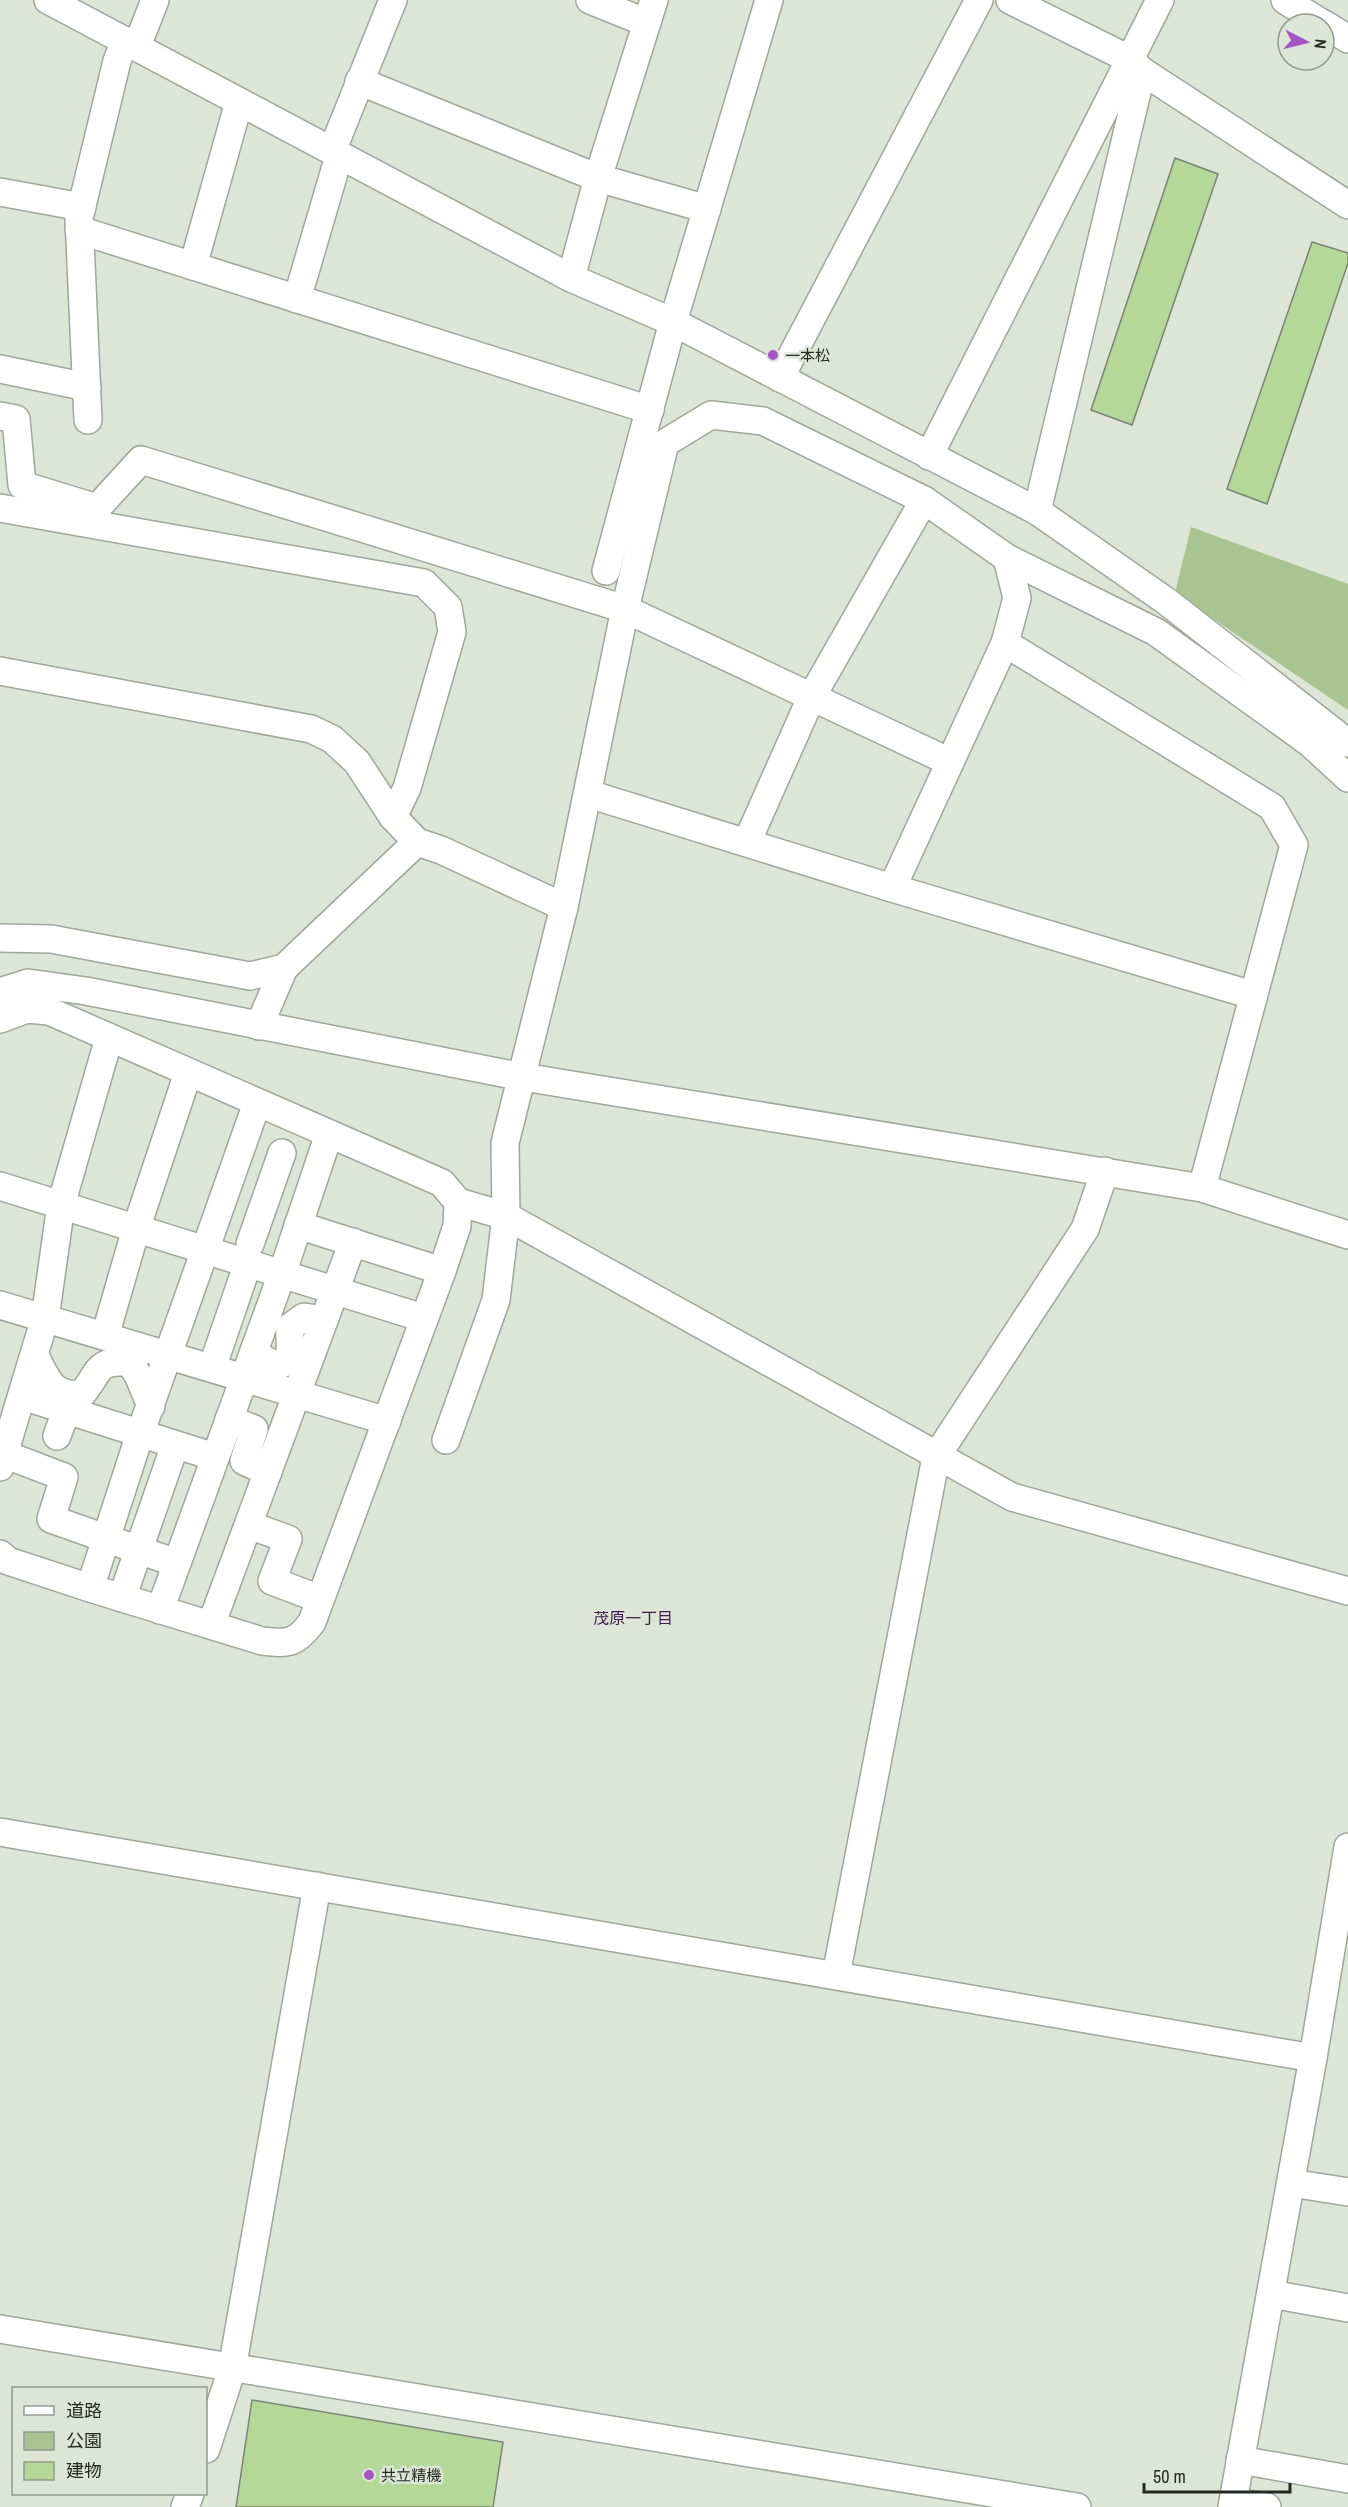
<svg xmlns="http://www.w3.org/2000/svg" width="1348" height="2507" viewBox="0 0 1348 2507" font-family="'Archivo Narrow','Noto Sans JP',sans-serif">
	<rect width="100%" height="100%" fill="#dde5d7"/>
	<polygon fill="#a7c491" points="1191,527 1348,584 1348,710 1175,593"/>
	<g fill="#b3d897" stroke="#7b8376" stroke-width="1.5">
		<polygon points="1175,158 1218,174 1132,425 1091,410"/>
		<polygon points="1312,242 1348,253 1348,263 1267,504 1227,489"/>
		<polygon points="252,2400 503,2442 493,2507 236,2507"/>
	</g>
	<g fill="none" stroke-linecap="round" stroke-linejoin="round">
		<defs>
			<g id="minor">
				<polyline points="48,0 571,278 673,322 1037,511 1166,601 1348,743"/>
				<polyline points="590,0 647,23"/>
				<polyline points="1010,0 1129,59 1142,71 1348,205"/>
				<polyline points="1285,0 1323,24"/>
				<polyline points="1324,24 1348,39"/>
				<polyline points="137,46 155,0"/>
				<polyline points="359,81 598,178 707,209"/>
				<polyline points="332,151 393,0"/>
				<polyline points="0,192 82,207"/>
				<polyline points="79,230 650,410"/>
				<polyline points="193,266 239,102"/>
				<polyline points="571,278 598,178 654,0"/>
				<polyline points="297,299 339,156"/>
				<polyline points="0,369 87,387"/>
				<polyline points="780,378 979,0"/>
				<polyline points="0,416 16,419 22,485 97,508 141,460 625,609 950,762"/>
				<polyline points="88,420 79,218 117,61 125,40"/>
				<polyline points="929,456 1160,0"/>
				<polyline points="0,508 424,583 448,607 452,632 407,788 393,817"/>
				<polyline points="1037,511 1142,71"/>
				<polyline points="1007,558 1156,632 1310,743 1348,778"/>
				<polyline points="606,571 673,322 769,0"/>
				<polyline points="0,671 311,729 332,739 357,762 393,817 417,842 441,850 564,907"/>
				<polyline points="589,794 892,888 1252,995"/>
				<polyline points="747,842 811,698 924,500"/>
				<polyline points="892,888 1005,643"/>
				<polyline points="0,938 51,939 250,976 284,968 417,842"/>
				<polyline points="0,992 28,983 86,991 523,1077 1202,1188 1348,1235"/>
				<path d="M0,1019L27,1009L49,1011L442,1183L458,1202L457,1226L442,1271L312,1622C296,1644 288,1644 262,1641L90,1588L8,1561L0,1554"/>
				<polyline points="259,1026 284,968"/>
				<polyline points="0,1186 423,1318"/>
				<polyline points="458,1202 506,1216 1012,1497 1348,1591"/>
				<polyline points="298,1225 442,1271"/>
				<polyline points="250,1244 282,1153"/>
				<polyline points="0,1305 387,1421"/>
				<polyline points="105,1336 136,1229 188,1073"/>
				<path d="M254,1351C264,1361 287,1375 290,1351C291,1343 289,1335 290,1327L304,1317L324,1320"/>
				<path d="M35,1356C48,1380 50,1395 81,1395C101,1372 94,1360 130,1362L139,1377L151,1406"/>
				<polyline points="212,1368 248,1263"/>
				<polyline points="22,1396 215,1457"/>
				<polyline points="229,1419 254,1429 244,1461 268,1472"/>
				<polyline points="57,1436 66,1411"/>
				<polyline points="446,1440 496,1300 506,1216 505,1143 564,907 625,609 665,443 711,415 763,421 924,500 1007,558 1017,598 1005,643 1272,807 1294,845 1202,1188"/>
				<polyline points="4,1454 64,1477 51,1519 176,1563"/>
				<polyline points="0,1467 45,1318 61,1205 109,1038"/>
				<polyline points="249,1525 288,1539 272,1581 320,1599"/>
				<polyline points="90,1588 140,1434 257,1103"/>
				<polyline points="122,1598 175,1445"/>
				<polyline points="160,1610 282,1274 329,1134"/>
				<polyline points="211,1625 353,1242"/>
				<polyline points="0,1832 1313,2058"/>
				<polyline points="836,1975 936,1457 1085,1229 1105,1171"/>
				<polyline points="1291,2183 1348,2192"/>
				<polyline points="1271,2294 1348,2308"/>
				<polyline points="0,2329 1077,2507"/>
				<polyline points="206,2449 232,2369 317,1886"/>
				<polyline points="1240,2460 1348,2479"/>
				<polyline points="1233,2502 1267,2507"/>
				<polyline points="185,2507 190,2494"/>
				<polyline points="1232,2507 1313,2058 1348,1847"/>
			</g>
		</defs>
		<use href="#minor" stroke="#9fa799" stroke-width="30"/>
		<use href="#minor" stroke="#fff" stroke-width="27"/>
	</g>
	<g fill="#a554c4" stroke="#dde5d7" stroke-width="2">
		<circle cx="773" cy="355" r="6"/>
		<circle cx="369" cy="2475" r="6"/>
	</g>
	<g text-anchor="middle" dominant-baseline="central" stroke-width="5" stroke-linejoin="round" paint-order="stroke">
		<g font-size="15" fill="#252823" stroke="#dde5d7" text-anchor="start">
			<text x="785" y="355">一本松</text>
			<text x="381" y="2475">共立精機</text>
		</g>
		<g font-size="16" fill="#421b50" stroke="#dde5d7">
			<text x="633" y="1618">茂原一丁目</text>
		</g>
	</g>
	<rect x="12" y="2387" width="195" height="108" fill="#dde5d7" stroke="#93998f" stroke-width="1.5"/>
	<rect x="24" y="2406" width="30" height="9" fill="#ffffff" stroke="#93998f" stroke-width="1.5"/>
	<text x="66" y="2417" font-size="18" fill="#252823">道路</text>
	<rect x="24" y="2432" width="30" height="18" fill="#a7c491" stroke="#93998f" stroke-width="1.5"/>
	<text x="66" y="2447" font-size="18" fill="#252823">公園</text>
	<rect x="24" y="2462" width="30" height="18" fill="#b3d897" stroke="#93998f" stroke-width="1.5"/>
	<text x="66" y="2477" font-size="18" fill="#252823">建物</text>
	<g transform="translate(1306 42) rotate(97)"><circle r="28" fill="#dde5d7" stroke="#93998f" stroke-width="1.5"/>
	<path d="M0-4.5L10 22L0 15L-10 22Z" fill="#a554c4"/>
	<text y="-9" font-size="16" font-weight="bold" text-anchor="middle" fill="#252823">N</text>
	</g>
	<path d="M1144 2483v9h146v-9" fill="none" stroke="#252823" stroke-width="3"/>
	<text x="1153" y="2483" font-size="18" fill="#252823" stroke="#dde5d7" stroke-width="4.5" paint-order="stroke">50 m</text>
</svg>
